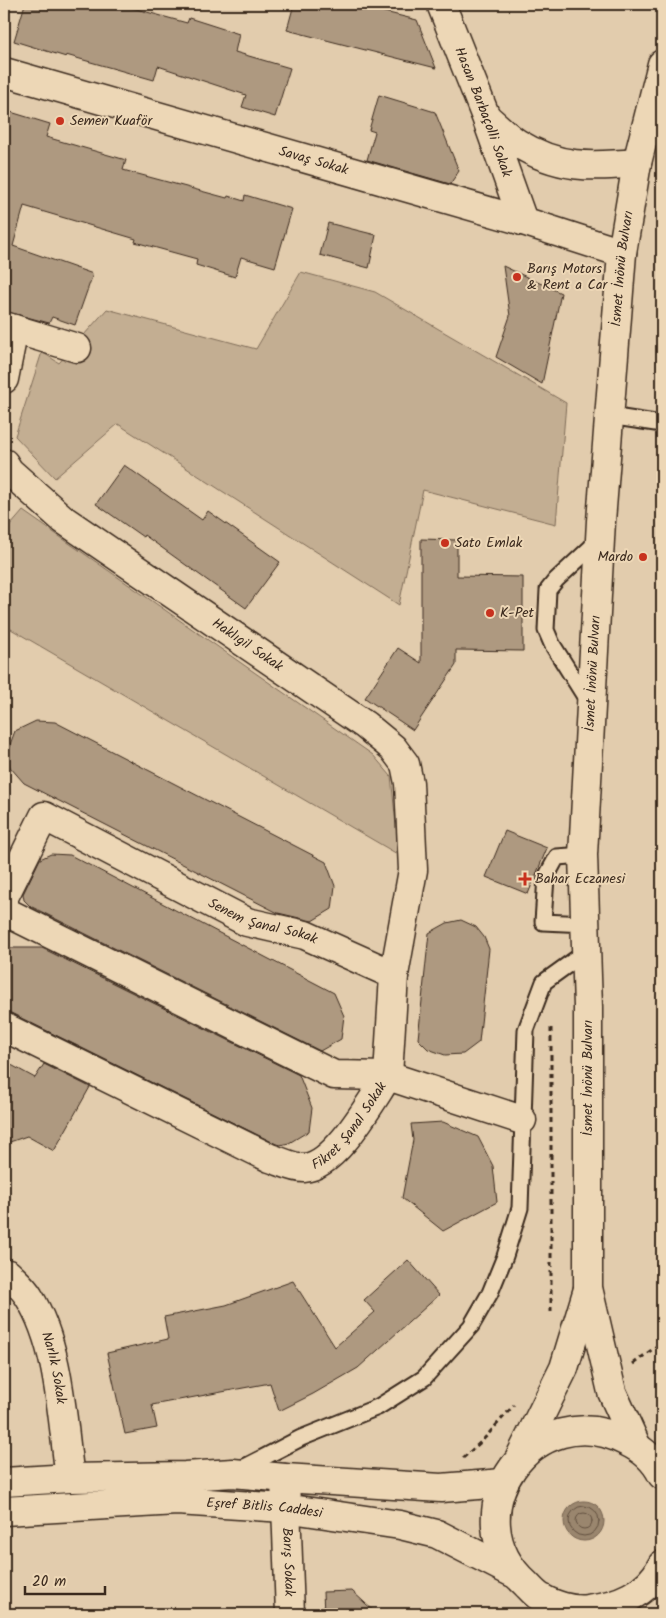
<svg xmlns="http://www.w3.org/2000/svg" width="666" height="1618" viewBox="0 0 666 1618" font-family="Kalam,sans-serif">
	<rect width="100%" height="100%" fill="#e2ccad"/>
	<filter id="ink" filterUnits="userSpaceOnUse"><feTurbulence type="fractalNoise" baseFrequency=".02" numOctaves="2"/><feDisplacementMap in="SourceGraphic" scale="10" xChannelSelector="R" yChannelSelector="G"/><feConvolveMatrix kernelMatrix="1 2 1 2 8 2 1 2 1" color-interpolation-filters="sRGB"/></filter>
	<g filter="url(#ink)">
		<g fill="#c3ae92" stroke="#7f6c58">
			<polygon points="301,272 375,292 566,403 556,524 423,490 399,605 118,424 55,478 15,436 42,352 59,363 107,309 256,349"/>
			<polygon points="23,511 373,755 391,776 399,855 4,625 4,533"/>
		</g>
		<circle fill="#9a866e" stroke="#74614e" cx="584" cy="1521" r="20"/>
		<g fill="none" stroke-linecap="round" stroke-linejoin="round">
			<g stroke="#614f3e" stroke-width="1">
				<circle cx="584" cy="1521" r="15"/>
				<circle cx="584" cy="1521" r="8"/>
			</g>
		</g>
		<g fill="#ae9980" stroke="#3b2a1e">
			<polygon points="25,4 118,4 187,23 189,18 239,34 235,52 290,68 275,117 242,107 246,95 158,66 154,80 66,55 66,57 14,41"/>
			<polygon points="294,4 352,4 417,20 436,68 287,30"/>
			<polygon points="379,95 435,112 459,171 450,184 367,160 375,132 369,130"/>
			<polygon points="4,110 50,124 46,137 126,160 123,170 227,198 228,196 244,201 245,195 292,209 275,267 241,257 235,277 196,265 197,259 135,242 136,239 24,206 13,246 93,274 75,325 52,317 49,323 4,311"/>
			<polygon points="328,223 376,235 369,268 320,255"/>
			<polygon points="503,266 561,293 542,384 496,357 510,316"/>
			<polygon points="124,465 202,520 208,511 280,562 246,608 144,535 143,537 96,504"/>
			<polygon points="421,539 457,540 457,576 523,577 523,651 456,650 456,665 413,730 365,698 398,648 421,663"/>
			<polygon points="36,721 55,722 326,862 335,886 332,909 312,921 278,913 24,783 10,767 6,755 15,731"/>
			<polygon points="505,831 547,848 528,894 486,877"/>
			<polygon points="51,854 70,855 334,993 344,1016 341,1039 320,1051 30,906 24,900 23,894 40,859"/>
			<polygon points="461,920 476,927 484,937 489,949 479,1042 463,1054 445,1055 428,1049 418,1039 429,933 447,923"/>
			<polygon points="4,948 42,948 299,1075 312,1108 309,1131 289,1143 280,1145 276,1144 11,1013 4,1012"/>
			<polygon points="4,1061 35,1078 44,1064 90,1087 54,1151 27,1136 4,1144"/>
			<polygon points="443,1122 478,1137 493,1166 497,1202 443,1231 402,1198 413,1140 411,1124"/>
			<polygon points="408,1260 439,1295 358,1368 313,1394 279,1411 270,1383 152,1405 157,1428 125,1434 107,1353 168,1339 164,1317 226,1305 293,1281 335,1347 375,1312 364,1300"/>
			<polygon points="352,1591 377,1614 324,1614 323,1592"/>
		</g>
		<g fill="none" stroke-linecap="round" stroke-linejoin="round">
			<defs>
				<g id="service">
					<polyline points="609,416 662,424"/>
					<polyline points="589,703 552,644 546,630 548,590 556,580 599,540"/>
					<polyline points="583,855 557,857 546,877 543,922 586,924"/>
					<polyline points="239,1470 301,1438 378,1407 424,1378 471,1326 490,1293 505,1256 520,1208 526,1030 544,982 587,951"/>
				</g>
				<g id="minor">
					<path id="s1" d="M441,4L486,117L523,221"/>
					<path id="s2" d="M4,72L523,221L622,253"/>
					<path d="M487,118C497,126 506,136 517,143C559,169 590,167 637,163"/>
					<polyline points="4,326 77,348"/>
					<polyline points="4,379 14,329"/>
					<path id="s3" d="M4,463L9,471L64,520L365,725L393,748L405,764L409,783L413,870L394,975"/>
					<path id="s4" d="M4,897L44,816L247,922L305,935L394,975L388,1076"/>
					<polyline points="4,911 334,1075 388,1076 522,1120"/>
					<path id="s5" d="M4,1027L270,1158C280,1161 294,1168 304,1168C336,1166 371,1101 388,1076"/>
					<path id="s6" d="M4,1274H8C15,1281 24,1288 29,1297C60,1346 62,1420 70,1478"/>
					<path id="s7" d="M285,1478L290,1614"/>
				</g>
				<g id="primary">
					<path id="s8" d="M637,1447L612,1392L588,1288V1007L583,855L601,521L622,253L637,163L662,64"/>
					<polyline points="521,1455 564,1368 588,1289"/>
					<path d="M662,1475C655,1460 642,1449 627,1442C535,1392 448,1514 526,1584C530,1588 535,1594 540,1597C552,1605 573,1611 587,1609C617,1606 648,1594 662,1565"/>
					<polyline points="4,1482 70,1478 185,1476 233,1473 285,1478 441,1488 503,1483"/>
					<path id="s9" d="M4,1511L177,1501L285,1508L400,1525L437,1534L513,1573"/>
				</g>
			</defs>
			<use href="#service" stroke="#3b2a1e" stroke-width="19"/>
			<use href="#minor" stroke="#3b2a1e" stroke-width="31"/>
			<use href="#primary" stroke="#3b2a1e" stroke-width="31"/>
			<g stroke="#3b2a1e" stroke-width="3" stroke-dasharray="5 4" stroke-linecap="butt">
				<polyline points="551,1312 551,1025"/>
				<polyline points="633,1364 662,1342"/>
				<polyline points="463,1458 482,1441 514,1405"/>
			</g>
			<use href="#service" stroke="#edd7b6" stroke-width="15"/>
			<use href="#minor" stroke="#edd7b6" stroke-width="28"/>
			<use href="#primary" stroke="#edd7b6" stroke-width="28"/>
		</g>
	</g>
	<g fill="#c8321e" stroke="#edd7b6" stroke-width="2">
		<circle cx="60" cy="121" r="5"/>
		<circle cx="517" cy="277" r="5"/>
		<circle cx="445" cy="543" r="5"/>
		<circle cx="643" cy="557" r="5"/>
		<circle cx="490" cy="613" r="5"/>
		<path d="M522.5 871.5h5v5h5v5h-5v5h-5v-5h-5v-5h5z"/>
	</g>
	<g text-anchor="middle" dominant-baseline="central" stroke-width="4" stroke-linejoin="round" paint-order="stroke">
		<g font-size="14" fill="#3b2a1e" stroke="#edd7b6">
			<text stroke="none"><textPath href="#s1" startOffset="116">Hasan Barbaçolli Sokak</textPath></text>
			<text stroke="none"><textPath href="#s2" startOffset="322">Savaş Sokak</textPath></text>
			<text stroke="none"><textPath href="#s8" startOffset="1188">İsmet İnönü Bulvarı</textPath></text>
			<text stroke="none"><textPath href="#s3" startOffset="305">Haklıgil Sokak</textPath></text>
			<text stroke="none"><textPath href="#s8" startOffset="782">İsmet İnönü Bulvarı</textPath></text>
			<text stroke="none"><textPath href="#s4" startOffset="334">Senem Şanal Sokak</textPath></text>
			<text transform="translate(588 1078) rotate(-90)">İsmet İnönü Bulvarı</text>
			<text stroke="none"><textPath href="#s5" startOffset="396">Fikret Şanal Sokak</textPath></text>
			<text stroke="none"><textPath href="#s6" startOffset="111">Narlık Sokak</textPath></text>
			<text stroke="none"><textPath href="#s9" startOffset="261">Eşref Bitlis Caddesi</textPath></text>
			<text stroke="none"><textPath href="#s7" startOffset="84">Barış Sokak</textPath></text>
		</g>
		<g font-size="14" fill="#3b2a1e" stroke="#edd7b6" text-anchor="start">
			<text x="70" y="121">Semen Kuaför</text>
			<text x="527" y="269">Barış Motors<tspan x="527" dy="16">&amp; Rent a Car</tspan></text>
			<text x="455" y="543">Sato Emlak</text>
			<text x="633" y="557" text-anchor="end">Mardo</text>
			<text x="500" y="613">K-Pet</text>
			<text x="535" y="879">Bahar Eczanesi</text>
		</g>
	</g>
	<rect width="666" height="1618" fill="none" stroke="#edd7b6" stroke-width="20"/>
	<rect x="10" y="10" width="646" height="1598" fill="none" stroke="#3b2a1e" stroke-width="2" filter="url(#ink)"/>
	<path d="M25 1586v8h80v-8" fill="none" stroke="#3b2a1e" stroke-width="2.5"/>
	<text x="32" y="1586" font-size="15" fill="#3b2a1e" stroke="#edd7b6" stroke-width="4" paint-order="stroke">20 m</text>
</svg>
